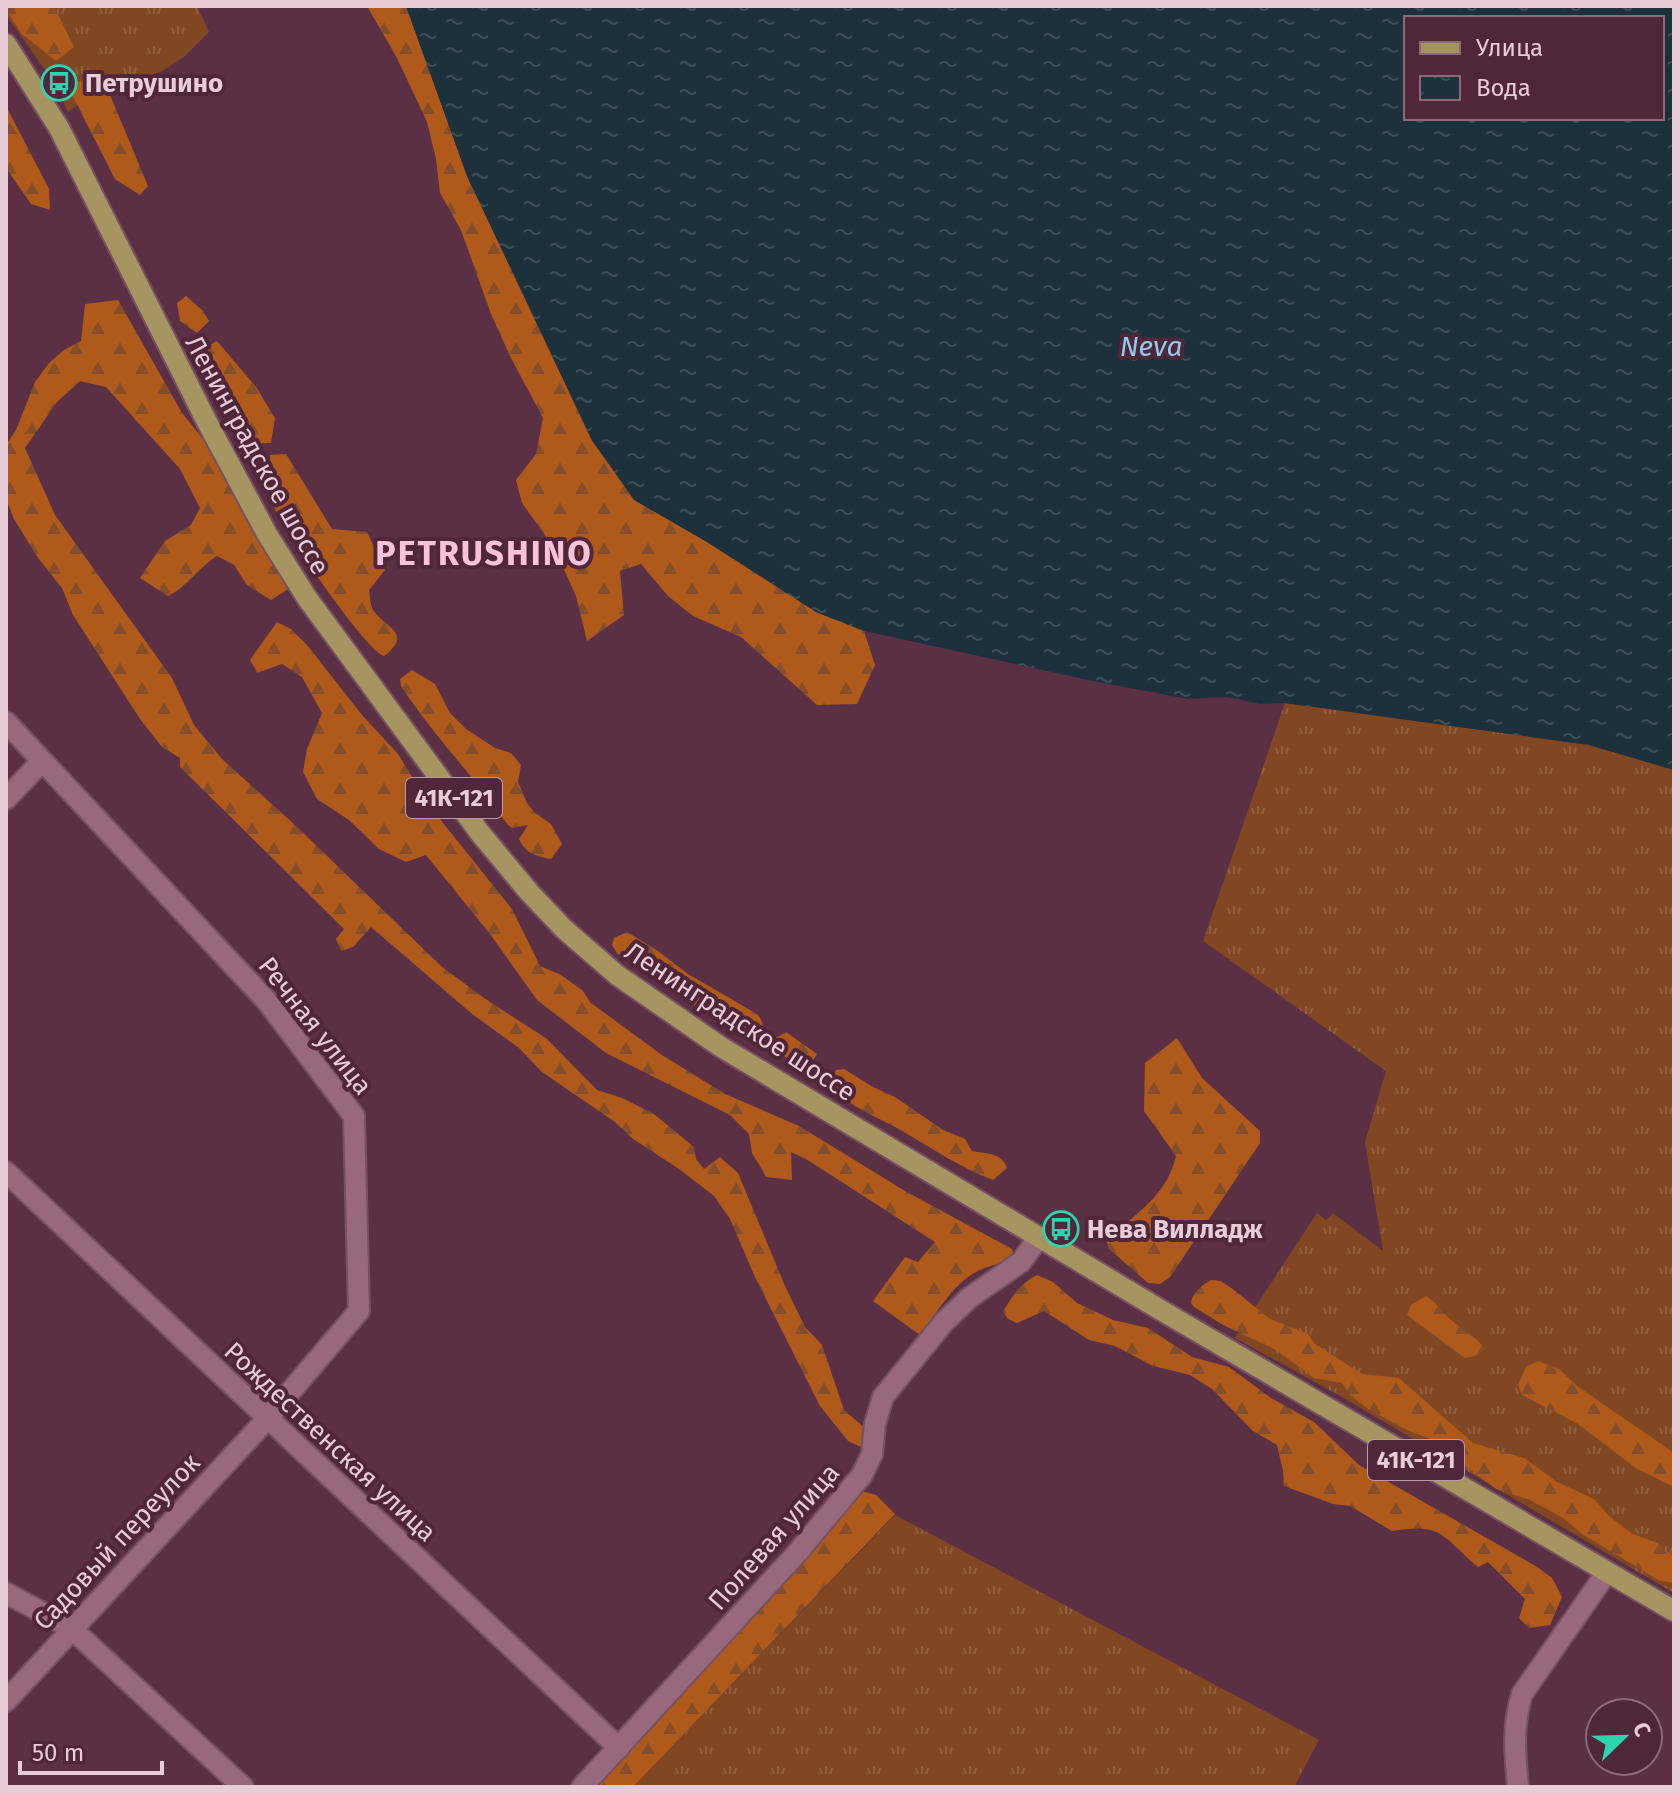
<svg xmlns="http://www.w3.org/2000/svg" width="1680" height="1793" viewBox="0 0 1680 1793" font-family="'Fira Sans',sans-serif">
	<defs>
		<pattern id="grass-tufts" width="24" height="20" patternUnits="userSpaceOnUse" patternTransform="scale(2)"><rect width="24" height="20" fill="#804722"/><path d="M3 7l-1-3M5 7V3M7 7l1-3M15 17l-1-3M17 17v-4M19 17l1-3" fill="none" stroke="#926041"/></pattern>
		<pattern id="forest-firs" width="22" height="20" patternUnits="userSpaceOnUse" patternTransform="scale(2)"><rect width="22" height="20" fill="#af591b"/><path d="M5 1l3.5 6h-7zM16 11l3.5 6h-7z" fill="#854e2a"/></pattern>
		<pattern id="water-ripples" width="26" height="14" patternUnits="userSpaceOnUse" patternTransform="scale(2)"><rect width="26" height="14" fill="#1c313b"/><path d="M2 4q2-2 4 0t4 0M15 11q2-2 4 0t4 0" fill="none" stroke="#3d4e57"/></pattern>
	</defs>
	<rect width="100%" height="100%" fill="#5b3045"/>
	<g fill="url(#grass-tufts)">
		<polygon points="6,6 197,6 209,32 184,57 162,71 135,82 107,83 68,112 60,94 72,84 66,72 48,74 6,15"/>
		<polygon points="1285,703 1589,745 1674,770 1674,1593 1342,1397 1235,1338 1317,1213 1326,1220 1333,1213 1383,1251 1365,1142 1386,1071 1203,941"/>
		<polygon points="895,1515 1319,1740 1294,1787 633,1787"/>
	</g>
	<g fill="url(#forest-firs)">
		<polygon points="6,6 54,6 74,47 56,61 22,34 6,10"/>
		<polygon points="367,6 406,6 467,176 592,441 635,500 707,542 816,612 864,631 875,665 857,704 817,705 741,637 693,616 668,596 641,564 620,571 624,615 587,641 576,596 554,548 522,503 516,480 536,454 543,418 510,356 491,314 461,230 440,193 436,159 427,122 397,58"/>
		<polygon points="91,74 110,95 148,186 140,195 115,179 72,95 77,83"/>
		<polygon points="6,106 49,189 50,210 31,204 6,168"/>
		<polygon points="186,296 203,311 209,321 197,333 180,321 177,303"/>
		<path d="M118,300L182,413L207,444L290,588L271,600L247,585L234,565L217,556C199,567 187,587 168,596L140,578L165,541L191,525L200,508L180,469L106,387L80,381L57,402L25,448L55,515L172,678L194,725L222,759L295,825L441,966L484,998L547,1039L597,1090L622,1098L654,1114L694,1147L696,1159L704,1169L720,1157L738,1173L785,1286L805,1327L822,1345L844,1410L867,1430L869,1447H861L848,1441L820,1406L755,1277L730,1219L714,1196L679,1169L633,1139L615,1122L542,1072L519,1048L471,1013L371,927L353,947L341,951L336,939L344,929L180,767V758L162,747L140,719L73,615L62,588L38,558L14,519L6,499V445L16,430L35,382L49,363L64,350L81,341L85,304Z"/>
		<polygon points="217,341 256,387 275,418 271,443 250,444 199,356 202,349"/>
		<path d="M286,454L332,529L367,532L385,570L369,590C370,596 370,605 373,610C385,628 414,633 384,656C365,651 271,513 267,491C264,479 272,467 270,455Z"/>
		<path d="M277,622L291,629L307,645L362,715L398,754L431,808L512,909L540,966L561,975L582,990L591,1003L662,1055L725,1094L799,1126L905,1191L1012,1249L1013,1253C1004,1265 987,1265 974,1273C951,1287 936,1314 920,1335L873,1301L905,1257L918,1262L935,1242L806,1159L791,1152L792,1180L766,1177L752,1153L749,1134L730,1115L606,1053L537,1000L490,934L426,855L406,862L379,849L349,820L317,799L303,772L307,749L322,713L302,677L282,664L257,673L250,660Z"/>
		<path d="M412,670L435,684L450,713L466,729L495,748L511,753L521,765L518,782L527,803L534,812L551,824L562,844L551,859C536,856 526,854 519,839L528,825L512,828C502,820 497,809 489,799C459,761 428,727 401,686L400,679Z"/>
		<path d="M627,932L658,951L688,974L757,1014C764,1022 764,1027 759,1037L701,1010L617,953L612,945L614,938Z"/>
		<path d="M786,1032L817,1054L812,1062C795,1065 783,1057 771,1045V1041Z"/>
		<path d="M1177,1038L1202,1078L1260,1131V1143L1170,1277L1160,1284L1148,1283L1108,1248L1107,1240C1135,1214 1167,1196 1176,1156L1144,1111L1145,1063Z"/>
		<path d="M844,1069L873,1087L895,1097L943,1130L965,1139L972,1151C986,1154 1002,1152 1007,1168L993,1180C961,1168 933,1149 904,1132C878,1117 850,1107 828,1086L836,1070Z"/>
		<path d="M1037,1275L1053,1282L1077,1303L1113,1320L1148,1328L1192,1357L1229,1367L1271,1398L1314,1422L1359,1465L1539,1568L1552,1578L1562,1597L1550,1625L1529,1628L1519,1618L1525,1599L1488,1562L1478,1567C1442,1537 1444,1522 1392,1531L1350,1506L1333,1504L1284,1486L1283,1471L1277,1445L1253,1431L1212,1389L1190,1375L1153,1366L1115,1346L1089,1340L1044,1311L1017,1323L1008,1319L1003,1312C1012,1296 1020,1284 1037,1275Z"/>
		<path d="M1211,1280L1221,1281L1234,1290L1270,1319L1308,1334L1315,1344L1362,1374L1399,1378L1473,1443L1524,1458L1557,1482L1594,1499L1609,1516L1633,1534L1657,1543L1674,1557V1583L1660,1581L1582,1534L1563,1518L1530,1500L1496,1489L1428,1438L1409,1431L1368,1409L1350,1395L1342,1383L1314,1378L1276,1350L1225,1326L1194,1307L1191,1303C1192,1293 1202,1285 1211,1280Z"/>
		<path d="M1426,1296C1436,1302 1441,1311 1450,1319C1461,1329 1476,1336 1485,1349L1475,1356L1465,1358L1407,1315L1411,1305Z"/>
		<polygon points="1538,1361 1559,1369 1577,1386 1674,1453 1674,1487 1637,1469 1578,1424 1522,1395 1518,1385 1526,1367"/>
		<polygon points="861,1491 876,1495 895,1514 633,1787 598,1787 806,1559"/>
	</g>
	<path fill="url(#water-ripples)" fill-rule="evenodd" d="M406,6H1674V770L1589,745L1285,703L1260,704L1227,697L1188,699L1093,681L864,631L816,612L707,542L634,500L592,440L467,176ZM1406,18H1662V118H1406Z"/>
	<g fill="none" stroke-linecap="round" stroke-linejoin="round">
		<defs>
			<g id="minor">
				<polyline points="6,722 266,1000 354,1116 359,1311 267,1419 6,1701"/>
				<polyline points="6,799 42,761"/>
				<polyline points="6,1172 619,1748"/>
				<polyline points="6,1593 71,1628 243,1787"/>
				<polyline points="582,1787 798,1552 862,1475 872,1454 875,1424 883,1397 944,1322 969,1298 1021,1262 1039,1237"/>
				<path d="M1518,1787C1515,1755 1512,1726 1522,1694L1607,1572"/>
			</g>
			<polyline id="major" points="6,44 59,128 207,422 267,534 307,598 480,833 529,892 564,929 617,975 721,1047 1159,1309 1674,1611"/>
		</defs>
		<use href="#minor" stroke="#755162" stroke-width="24"/>
		<use href="#major" stroke="#755162" stroke-width="24"/>
		<use href="#minor" stroke="#98687d" stroke-width="20"/>
		<use href="#major" stroke="#a69561" stroke-width="20"/>
	</g>
	<defs>
		<symbol id="bus-ring" viewBox="-11 -11 22 22"><circle r="9.5" fill="#50263a" stroke="#2cd5ab" stroke-width="1.5"/><path d="M-5-6H5V4H4V6H2V4H-2V6H-4V4H-5ZM-3.5-4V0h7V-4ZM-3.5 1.2v1.5H-2V1.2ZM2 1.2v1.5H3.5V1.2Z" fill="#2cd5ab"/></symbol>
	</defs>
	<g fill-rule="evenodd">
		<use href="#bus-ring" x="39" y="63" width="40" height="40"/>
		<use href="#bus-ring" x="1041" y="1209" width="40" height="40"/>
	</g>
	<g text-anchor="middle" dominant-baseline="central" stroke-width="8" stroke-linejoin="round" paint-order="stroke">
		<g fill="#50263a" stroke="#ba9aa8" stroke-width="2">
			<rect x="406" y="778" width="96" height="40" rx="6"/>
			<rect x="1368" y="1440" width="96" height="40" rx="6"/>
		</g>
		<g font-size="24" font-weight="bold" fill="#e8ccd7">
			<text x="454" y="798">41К-121</text>
			<text x="1416" y="1460">41К-121</text>
		</g>
		<g font-size="26" font-weight="bold" fill="#e8ccd7" stroke="#50263a" text-anchor="start">
			<text x="85" y="83">Петрушино</text>
			<text x="1087" y="1229">Нева Вилладж</text>
		</g>
		<g font-size="26" fill="#e8ccd7" stroke="#50263a">
			<text transform="translate(257 455) rotate(61)">Ленинградское шоссе</text>
			<text transform="translate(740 1022) rotate(33)">Ленинградское шоссе</text>
			<text transform="translate(315 1026) rotate(52)">Речная улица</text>
			<text transform="translate(330 1442) rotate(43)">Рождественская улица</text>
			<text transform="translate(774 1537) rotate(-49)">Полевая улица</text>
			<text transform="translate(117 1542) rotate(-47)">Садовый переулок</text>
		</g>
		<g font-size="28" font-style="italic" fill="#8fcded" stroke="#50263a">
			<text x="1151" y="346">Neva</text>
		</g>
		<g font-size="34" font-weight="bold" letter-spacing="2" fill="#f9c2da" stroke="#50263a">
			<text x="484" y="553">PETRUSHINO</text>
		</g>
	</g>
	<rect width="1680" height="1793" fill="none" stroke="#e8ccd7" stroke-width="16"/>
	<rect x="1404" y="16" width="260" height="104" fill="#50263a" stroke="#8d6879" stroke-width="2"/>
	<rect x="1420" y="42" width="40" height="12" fill="#a69561" stroke="#8d6879" stroke-width="2"/>
	<text x="1476" y="56" font-size="24" fill="#e8ccd7">Улица</text>
	<rect x="1420" y="76" width="40" height="24" fill="url(#water-ripples)" stroke="#8d6879" stroke-width="2"/>
	<text x="1476" y="96" font-size="24" fill="#e8ccd7">Вода</text>
	<g transform="translate(1624 1737) rotate(67)"><circle r="38" fill="#50263a" stroke="#8d6879" stroke-width="2"/>
	<path d="M0-6L14 30L0 20L-14 30Z" fill="#2cd5ab"/>
	<text y="-12" font-size="22" font-weight="bold" text-anchor="middle" fill="#e8ccd7">С</text>
	</g>
	<path d="M20 1761v12h142v-12" fill="none" stroke="#e8ccd7" stroke-width="4"/>
	<text x="32" y="1761" font-size="24" fill="#e8ccd7" stroke="#50263a" stroke-width="6" paint-order="stroke">50 m</text>
</svg>
